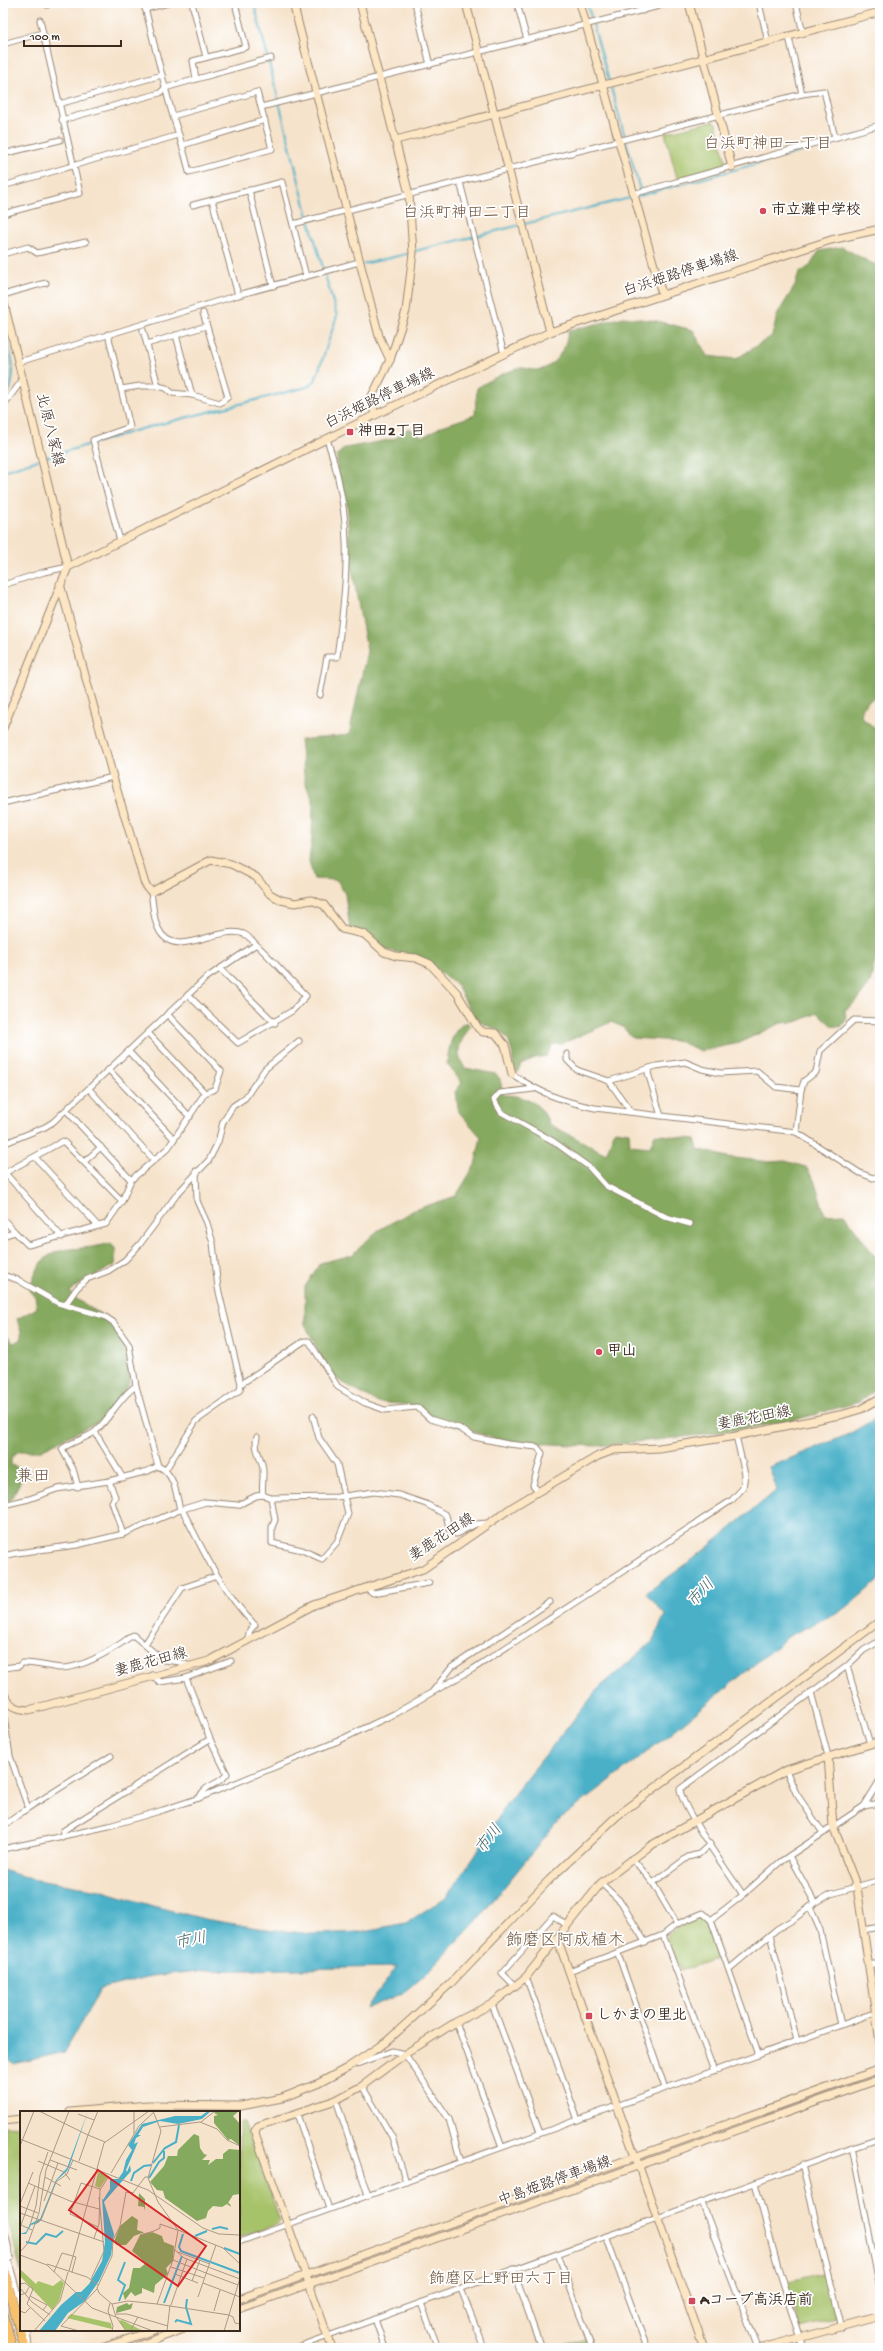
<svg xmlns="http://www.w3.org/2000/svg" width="883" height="2351" viewBox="0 0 883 2351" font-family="'Gochi Hand','Klee One',sans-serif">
	<rect width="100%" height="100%" fill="#fff"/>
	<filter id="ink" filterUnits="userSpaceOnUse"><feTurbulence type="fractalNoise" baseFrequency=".025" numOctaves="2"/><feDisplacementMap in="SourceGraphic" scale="8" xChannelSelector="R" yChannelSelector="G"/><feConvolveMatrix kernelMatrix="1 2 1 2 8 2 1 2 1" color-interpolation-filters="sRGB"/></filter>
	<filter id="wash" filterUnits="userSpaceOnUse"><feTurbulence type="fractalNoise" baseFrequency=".012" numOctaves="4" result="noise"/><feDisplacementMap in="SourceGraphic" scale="16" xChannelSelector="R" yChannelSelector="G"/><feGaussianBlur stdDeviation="0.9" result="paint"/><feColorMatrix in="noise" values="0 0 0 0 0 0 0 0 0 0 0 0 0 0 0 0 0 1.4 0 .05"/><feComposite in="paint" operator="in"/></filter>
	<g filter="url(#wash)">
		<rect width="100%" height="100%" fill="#f6e3cb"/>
		<g fill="#a7c36a" stroke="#717644">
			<polygon points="712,121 716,123 726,163 723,167 677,178 665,133"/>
			<polygon points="700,1916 708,1922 721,1957 680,1971 667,1937 669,1933"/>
			<polygon points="239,2122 244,2122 280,2221 278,2224 239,2238"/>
			<polygon points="3,2126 21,2127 21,2272 3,2200"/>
			<polygon points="826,2272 836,2319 800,2328 786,2282"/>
			<polygon points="586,2338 590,2348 556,2348"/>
		</g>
		<g fill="#85a95e" stroke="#606a3e">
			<path d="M842,247L873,264L880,265V695C868,700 862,704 861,717L880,732V940L870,983L858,1000L845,1010L846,1020L841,1027L832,1026L818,1013L796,1022L781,1023L739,1043L701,1051L678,1041L632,1038L623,1027L611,1022L561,1044H553L546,1056L535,1058L521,1064L517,1073L514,1069L512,1052L508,1039L497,1029L483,1024L473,1015L456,984L424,961L386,949L350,928L345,894L337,880L314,879L309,861L312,838L313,801L305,782L300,740L349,735L367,651L350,559L347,503L337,470V455L345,448L394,439L409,428L423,437L442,426L475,415L477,388C490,380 504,372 519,368C525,367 532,371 538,370C555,368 567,347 568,331L624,317L657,321L693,330L707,356L736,359L772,336L778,313L795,286L799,273L810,266L819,251Z"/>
			<path d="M467,1022L470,1026C461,1042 453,1051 465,1068L496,1074L500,1079L503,1095C525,1095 542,1103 549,1124L606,1154L615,1130L629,1132L630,1145L650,1147L655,1134L695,1139L698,1149L727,1157L769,1162L785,1161L806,1167L814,1180L825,1215L844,1214L880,1263V1387L859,1402L791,1421L702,1435L598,1446L504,1442L442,1421L412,1405L376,1402L330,1375L305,1324V1287L320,1263L352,1255L377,1231L414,1210L456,1196L475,1165L481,1137L459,1112L455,1092L462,1083L447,1064C448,1050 452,1028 467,1022Z"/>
			<path d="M111,1243L116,1250L115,1265L78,1285L70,1292L75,1298L102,1315L118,1332L128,1358L130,1382L116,1405L101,1420L39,1451H19L11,1458V1465L30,1471L19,1484L11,1500L3,1502V1332L13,1343L21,1340V1332L17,1319L37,1308L35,1296L29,1291C46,1235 66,1256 111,1243Z"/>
		</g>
		<polygon fill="#49b0c8" stroke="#426d73" points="880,1416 880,1579 846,1608 789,1636 670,1734 558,1821 474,1924 424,1976 405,1992 365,2009 397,1967 199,1971 151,1976 101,1989 64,2052 14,2064 3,2053 3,1870 31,1879 100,1890 153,1906 205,1919 258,1928 313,1934 359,1932 406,1923 446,1897 475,1855 506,1804 599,1688 652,1642 665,1615 646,1593 692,1560 777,1490 769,1467 849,1434"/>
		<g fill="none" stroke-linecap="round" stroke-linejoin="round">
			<g stroke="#49b0c8" stroke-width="2">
				<polyline points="587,3 640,190"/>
				<polyline points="415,251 642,195 880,130"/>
				<polyline points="363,264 411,253"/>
				<polyline points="331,272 358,265"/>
				<path d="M3,323C10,349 21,379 3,401"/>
				<polyline points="47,457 141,429 307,387 315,381 337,316 307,213 254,3"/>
				<polyline points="3,471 38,460"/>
			</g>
		</g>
	</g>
	<g filter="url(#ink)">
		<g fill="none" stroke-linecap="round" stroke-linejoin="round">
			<defs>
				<g id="street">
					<polyline points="47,3 47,5"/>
					<path d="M144,3C153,40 162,77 172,113C178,133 185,152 189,172L272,149L257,92L173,116"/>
					<polyline points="192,3 206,57"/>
					<polyline points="415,3 430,65"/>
					<polyline points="517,3 527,40"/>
					<polyline points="640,3 642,11"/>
					<polyline points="759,3 768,42"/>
					<polyline points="796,3 803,33"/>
					<polyline points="145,9 168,3"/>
					<polyline points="789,37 802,94"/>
					<polyline points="3,44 42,33"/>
					<polyline points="196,79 193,61 246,47 235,3"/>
					<polyline points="59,104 162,75"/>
					<polyline points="261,107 671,3"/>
					<polyline points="62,120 160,93 165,88 271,58"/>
					<polyline points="183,145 265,120"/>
					<polyline points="3,154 60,140"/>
					<polyline points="460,182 504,354"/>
					<polyline points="3,186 179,135"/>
					<polyline points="249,190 273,286"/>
					<polyline points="633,194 880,125"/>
					<polyline points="212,200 238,295"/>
					<polyline points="193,205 282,182 306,276"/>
					<polyline points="3,214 80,193 40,20"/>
					<polyline points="293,224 802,94 824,91 835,138"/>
					<polyline points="3,254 28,247 37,253 86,242"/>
					<path d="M3,295C18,291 31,286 46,283"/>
					<polyline points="143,330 158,386"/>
					<polyline points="108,334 130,427 93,440 120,541"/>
					<polyline points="176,335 192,395"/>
					<polyline points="147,344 206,326"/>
					<polyline points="19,362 238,295 359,262"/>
					<polyline points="121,389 140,386 158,386 166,388 172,393 192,395 220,403 228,397 203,313"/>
					<polyline points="3,406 23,379"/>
					<polyline points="3,585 44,572 68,567"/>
					<path d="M320,695L327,657H337C348,577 354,518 327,439"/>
					<polyline points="3,803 113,777"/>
					<path d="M151,892C153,903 153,918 158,928C174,963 217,924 244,934C251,936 297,987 306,996L292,1011L238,1043L188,995"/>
					<polyline points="220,969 275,1023"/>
					<polyline points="148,1033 205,1093"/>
					<polyline points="129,1052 190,1117"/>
					<polyline points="567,1054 567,1060 577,1070 609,1081 656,1066 685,1062 702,1069 720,1073 757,1071 776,1087 801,1090"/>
					<polyline points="650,1068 648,1073 661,1116"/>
					<polyline points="109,1070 174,1139"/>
					<path d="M512,1074C540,1093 561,1101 595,1108L796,1132L860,1173L873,1178L880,1176"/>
					<polyline points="609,1081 631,1112"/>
					<polyline points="89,1089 154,1160"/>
					<polyline points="534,1089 500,1093 494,1100 501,1112 553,1141 589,1167 606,1186 666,1217 690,1224"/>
					<polyline points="67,1111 131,1180"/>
					<polyline points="796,1132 801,1090 804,1081 816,1072 820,1051 854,1020 880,1021"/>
					<polyline points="3,1144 45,1127 53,1122 206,978 255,945"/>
					<polyline points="35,1157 98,1226"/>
					<polyline points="84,1162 101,1147"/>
					<polyline points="196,1171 197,1201 207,1223 213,1243 218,1288 241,1384"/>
					<polyline points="5,1173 62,1237"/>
					<polyline points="3,1174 63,1141 122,1201"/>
					<polyline points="3,1219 15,1232"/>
					<polyline points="3,1236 15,1232 28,1245 106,1224 122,1201 131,1180 168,1148 205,1093 215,1089 221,1071 167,1014"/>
					<path d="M3,1275L18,1280L58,1303L104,1316L113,1322L129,1345L136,1386L158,1466C175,1474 176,1493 180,1510L183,1511C203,1551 223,1593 255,1625L250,1630L247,1641"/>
					<polyline points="65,1305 77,1288 87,1279 108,1271 125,1260 140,1244 178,1193 209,1160 218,1142 223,1122 233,1106 245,1098 265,1069 299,1041"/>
					<polyline points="95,1432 123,1478"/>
					<path d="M257,1437C254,1447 259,1454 262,1464C265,1474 261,1485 263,1495"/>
					<polyline points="166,1469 196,1421 240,1390 241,1384 304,1341 309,1341 338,1387 365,1403 385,1410 417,1407 430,1419 459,1428 474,1437 508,1444 537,1447 542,1453 533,1485 538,1491"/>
					<polyline points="109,1481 115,1497 112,1502 123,1534"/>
					<path d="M78,1487L73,1469L62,1449C72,1441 86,1439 96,1431C110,1418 121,1395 136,1386"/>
					<polyline points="271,1498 275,1520 272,1527 272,1543 302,1550 322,1559 337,1542 348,1514 337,1464 319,1438 313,1416"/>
					<polyline points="3,1505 29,1499 57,1489 109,1481 148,1471 158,1466"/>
					<polyline points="3,1556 17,1553 77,1545 123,1534 180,1510 206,1502 238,1505 256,1496 263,1495 271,1498 337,1497 374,1492 399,1495 426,1504 446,1515 450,1531 456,1534 476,1524 488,1523"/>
					<polyline points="367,1588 373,1593 429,1583"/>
					<path d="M880,1641L864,1650L847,1666L680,1789C682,1810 729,1873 743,1895L780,1862L864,1806L880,1780"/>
					<polyline points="145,1644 182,1588 217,1576"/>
					<polyline points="847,1666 870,1744"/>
					<path d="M3,1668L19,1666L22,1663C36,1662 50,1668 63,1668C85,1667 115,1648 133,1635L163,1660L180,1662L190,1666"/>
					<path d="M152,1675L160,1682L186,1678L210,1739L227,1774C218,1786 206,1783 199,1798"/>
					<polyline points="186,1678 231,1661"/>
					<polyline points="433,1691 452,1667 550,1602"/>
					<polyline points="811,1692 828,1756"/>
					<polyline points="3,1709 10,1756 28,1808 3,1826"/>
					<polyline points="786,1770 796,1793 823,1833"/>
					<polyline points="864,1806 880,1803"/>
					<polyline points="28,1808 111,1756"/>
					<polyline points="62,1837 63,1831 69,1827 210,1739"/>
					<polyline points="3,1849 109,1826 163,1810 199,1798 338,1741 396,1713 473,1669 732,1500 743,1488 745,1474 736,1436"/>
					<polyline points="789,1856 815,1903"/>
					<polyline points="632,1858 653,1883 677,1924"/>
					<polyline points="601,1883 621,1902 645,1942"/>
					<polyline points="653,1883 688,1857 699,1854 710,1844"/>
					<polyline points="810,1907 820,1930 841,2025"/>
					<polyline points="711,1920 743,1895"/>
					<polyline points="863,1930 880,1927"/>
					<polyline points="663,1935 714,2071"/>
					<polyline points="770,1935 797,2041"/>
					<polyline points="618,1954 665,2088"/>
					<polyline points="868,1965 880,1963"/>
					<polyline points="729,1969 777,1929 794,1919 815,1903 831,1894 880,1880"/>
					<polyline points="569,1971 663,1935 677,1924 703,1913 711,1920 759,2055"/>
					<polyline points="526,1977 578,2120"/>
					<polyline points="515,1986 502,1973 553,1916 567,1925"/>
					<polyline points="492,2004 540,2133"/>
					<polyline points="456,2022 502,2147"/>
					<polyline points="357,2064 392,2051 405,2054 449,2119 461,2162"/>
					<polyline points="362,2086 392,2137 406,2182"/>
					<polyline points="336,2100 368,2195"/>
					<polyline points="297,2114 329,2209"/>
					<polyline points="852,2147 880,2289"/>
					<polyline points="802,2165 842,2328"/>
					<polyline points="755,2183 778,2267 804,2348"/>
					<polyline points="702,2203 758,2348"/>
					<polyline points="3,2224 11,2258"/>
					<polyline points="606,2236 647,2348"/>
					<polyline points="3,2241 21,2305"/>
					<polyline points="239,2242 880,2011"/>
					<polyline points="558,2254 592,2348"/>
					<polyline points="513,2269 541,2348"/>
					<polyline points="461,2289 484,2348"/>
					<polyline points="421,2303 438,2348"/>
					<polyline points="375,2319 385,2348"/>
					<polyline points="27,2330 29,2348"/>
					<polyline points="295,2348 880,2138"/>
				</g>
				<g id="secondary">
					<polyline points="293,3 379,336 390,360"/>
					<polyline points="360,3 409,194 413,253 406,311 390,360 371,398 375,415"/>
					<polyline points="466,3 550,332"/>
					<polyline points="580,3 662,294"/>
					<polyline points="689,3 732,167"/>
					<polyline points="396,140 880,12"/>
					<polyline points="3,299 68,567"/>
					<polyline points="60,584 113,777 145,884 151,892 211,860 231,864 256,877 270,894 281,900 295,903 311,900 324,905 342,929 364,934 384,952 396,956 416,958 430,964 457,993 478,1028 483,1032 495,1033 505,1045 512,1074"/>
					<polyline points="3,728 68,567 375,415 550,332 788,254 831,240 880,229"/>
					<path d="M3,1691C8,1705 15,1709 29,1710L209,1661L314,1605L423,1569L514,1506L598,1456L614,1450L659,1448L736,1436L844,1414L861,1409L880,1398"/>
					<polyline points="828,1756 833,1826 857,1887 880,2042"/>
					<polyline points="557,1938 704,2348"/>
					<polyline points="70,2112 148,2105 241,2106 282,2098 319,2083 347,2068 386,2042 450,1984 549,1880 617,1816 880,1621"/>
					<polyline points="3,2121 21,2119"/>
					<polyline points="239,2299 880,2069"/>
					<polyline points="239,2309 880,2079"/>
					<polyline points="102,2348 154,2330"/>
					<polyline points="132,2348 181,2330"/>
					<polyline points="332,2348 256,2136 255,2131 258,2126 336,2100 362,2086 405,2054 456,2022 492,2004 526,1977 601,1883 650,1846 786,1770 880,1741"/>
					<polyline points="762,2348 880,2316"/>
				</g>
				<g id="highway">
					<polyline points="3,2268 25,2348"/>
					<polyline points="3,2314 12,2348"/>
				</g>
			</defs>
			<use href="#street" stroke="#988674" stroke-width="7"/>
			<use href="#secondary" stroke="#988674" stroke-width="9"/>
			<use href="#highway" stroke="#988674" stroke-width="11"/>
			<use href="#street" stroke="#fff" stroke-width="5"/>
			<use href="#secondary" stroke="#fce6c4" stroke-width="7"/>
			<use href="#highway" stroke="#f7c06c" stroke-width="9"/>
		</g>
	</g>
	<g fill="#d1495b" stroke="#fff" stroke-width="1.5">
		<circle cx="763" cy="211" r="4"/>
		<rect x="346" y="428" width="8" height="8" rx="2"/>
		<circle cx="599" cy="1352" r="4"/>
		<rect x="585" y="2012" width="8" height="8" rx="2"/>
		<rect x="688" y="2297" width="8" height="8" rx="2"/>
	</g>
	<g text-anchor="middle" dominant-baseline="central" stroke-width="3.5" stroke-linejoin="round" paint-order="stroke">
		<g font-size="15" font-weight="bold" fill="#3b2a1e" stroke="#fff" text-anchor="start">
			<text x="771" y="211">市立灘中学校</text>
			<text x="358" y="432">神田2丁目</text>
			<text x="607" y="1352">甲山</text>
			<text x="597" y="2016">しかまの里北</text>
			<text x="700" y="2301">Aコープ高浜店前</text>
		</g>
		<g font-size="15" fill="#3b2a1e" stroke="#fff">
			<text transform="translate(681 274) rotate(-18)">白浜姫路停車場線</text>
			<text transform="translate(380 399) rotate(-26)">白浜姫路停車場線</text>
			<text transform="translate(49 430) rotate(76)">北原八家線</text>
			<text transform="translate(754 1419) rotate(-11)">妻鹿花田線</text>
			<text transform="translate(442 1538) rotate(-33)">妻鹿花田線</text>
			<text transform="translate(151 1663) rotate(-15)">妻鹿花田線</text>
			<text transform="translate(555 2182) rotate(-20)">中島姫路停車場線</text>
		</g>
		<g font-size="16" fill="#6e553e" stroke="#fff">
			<text x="768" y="145">白浜町神田一丁目</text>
			<text x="467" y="214">白浜町神田二丁目</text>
			<text x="501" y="2280">飾磨区上野田六丁目</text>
		</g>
		<g font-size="16" font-style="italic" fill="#416062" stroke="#fff">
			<text transform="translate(702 1594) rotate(-47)">市川</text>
			<text transform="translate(490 1840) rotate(-52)">市川</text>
			<text transform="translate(191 1942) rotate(-11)">市川</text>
		</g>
		<g font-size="17" fill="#6e553e" stroke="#fff">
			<text x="33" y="1478">兼田</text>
			<text x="565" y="1942">飾磨区阿成植木</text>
		</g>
	</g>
	<g transform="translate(20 2111)">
		<rect width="220" height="220" fill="#f6e3cb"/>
		<path d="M78,61L88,65L80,77L75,75ZM0,158L16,173L18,170L33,175L41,169L44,172L39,190L32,199L0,165ZM51,203L91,212L92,218L47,207ZM102,209L119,218L125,220H106L99,210Z" fill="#a7c36a"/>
		<path d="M196,0H219L213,5L220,13V35L211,28L208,29L194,12V5L198,4L194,2ZM174,23L179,25L180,37L184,43L187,44L182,49H190L188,54L196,48H203V43L209,38L220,39V83L213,84L208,92L210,93L211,96L207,93L202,96L193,95L188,100L186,107L177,110L145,87L143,80L137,79L130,71L144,55L148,45H157L158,39ZM119,82L125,88V100L124,96L118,95ZM112,105L118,109L117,119L123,121L124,123L122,122L114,125L106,134H97L94,131L100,115ZM132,121L142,125L144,131L154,135L153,150L146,157L148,163L135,174L134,182L122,177V182L115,185L111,181L105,189L103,182L109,177L113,157H120L126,152L112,140L120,124ZM107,192L109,194L113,192L111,198L96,202L97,196Z" fill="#85a95e"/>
		<path d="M68,0L49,56L47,60L37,69L21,109L18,112L11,114L6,123H0L6,121L10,113L20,108L36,69L47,57ZM188,0H191L182,8L158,13L140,10L123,16L118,24H121L116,27L114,33L118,31L106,59L107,61L110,54L111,60L84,91L94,123L91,144L79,170L65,190L48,202L35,220H19L41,194L56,181H61L69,173L82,150L85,131L82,87L83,89L90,78V68H98L103,61L106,49L112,39L108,34L122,13L155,5H181Z" fill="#49b0c8"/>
		<path fill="none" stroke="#49b0c8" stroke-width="2" d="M133,52L145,37L156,31L159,14M129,67L139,51L144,47V40M111,70L114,62L124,55L131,54M192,118L200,116L208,118M163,123L159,136L161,140L220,162M175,125L187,120M6,131L16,133L26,123L36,126L43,120M204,137L220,143M99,190L105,174L98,169L105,151M144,192L162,145M155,211L157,209L171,213L166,196L167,188"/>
		<path fill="none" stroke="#ab9986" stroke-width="1" d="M19,0L68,24L59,50M58,3L74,9M181,11L195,0M140,16L180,11L197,18L207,29L220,35M114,23V0M68,24L78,0M68,24L85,31M0,28L128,79L183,117L199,123L220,124M0,35L14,0M30,49L57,59M18,50L44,61L50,69M91,62L119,15L135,0M25,66L41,75M8,72L50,90L79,98M80,79L89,65M24,90L38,52M0,93L13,61M0,95L18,102M0,102L84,131M15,113L21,109L36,71L47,63L53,49M1,114L15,75M1,114L12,119M10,114L16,95L20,64L28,41M158,119L203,137L220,153M120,124L134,120L140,117V113L157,119M74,127L78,116L79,113L80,78L61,72L50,103L78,116M155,139L164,147L220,168M0,141L8,132L19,102L26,59L49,0M158,141L190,153M0,144L27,154L72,197L133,220M153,149L186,162M27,153L67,166L78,174M151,156L184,167M49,160L84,32L129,0M34,161L42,142L56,146L52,161M186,162L218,174M155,163L178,172M71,168L84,140L79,86M172,170L180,149M183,172L220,186M0,173L5,172L13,178L7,193L25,210M0,177L12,191L30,204M0,184L6,182L9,176M10,185L27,194L23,199M178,186L196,134M90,192L88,200L93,215L92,220M92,193L108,190L137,193L153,149L158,119L138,91L128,67L141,20L133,0M92,193L79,182L77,177L92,145L93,129L100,115L106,81L113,82L125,66H128M92,193L96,206M137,193L209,204M151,194L167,148M0,200L5,202L10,197M194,200L200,179M96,203H107L148,215M209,204L220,167M97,207L106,220M14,220L40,190L48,161M59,220L41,215L77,178M110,220L118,206M147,220L150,194M204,220L209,204L213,206L215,212L220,213"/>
		<path fill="#d62828" fill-opacity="0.15" stroke="#d62828" stroke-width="2" d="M78,59L186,135L158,175L49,99Z"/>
		<rect width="220" height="220" fill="none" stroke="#3b2a1e" stroke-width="2"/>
	</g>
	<rect width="883" height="2351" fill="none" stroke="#fff" stroke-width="16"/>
	<path d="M24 40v6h97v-6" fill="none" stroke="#3b2a1e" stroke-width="2"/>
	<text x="30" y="40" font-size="12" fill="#3b2a1e" stroke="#ffffff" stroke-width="3" paint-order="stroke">100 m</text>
</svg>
